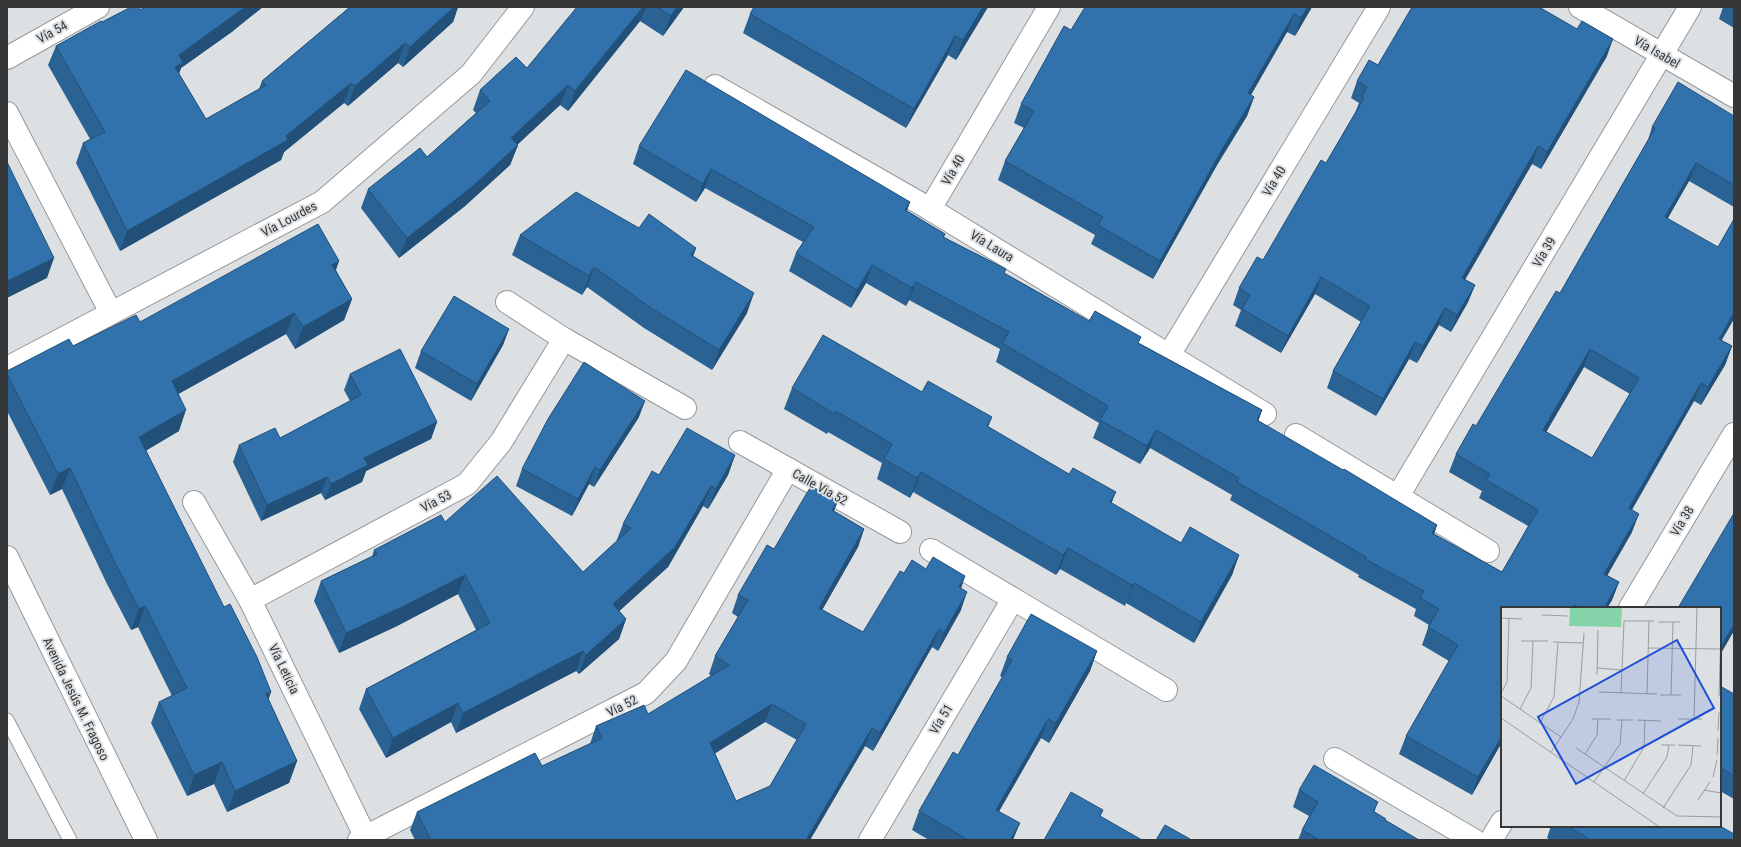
<svg xmlns="http://www.w3.org/2000/svg" width="1741" height="847" viewBox="0 0 1741 847" font-family="'Roboto Condensed',sans-serif">
	<rect width="100%" height="100%" fill="#dde0e3"/>
	<g fill="none" stroke-linecap="round" stroke-linejoin="round">
		<defs>
			<polyline id="service" points="7,720 70,840"/>
			<g id="minor">
				<polyline points="1580,7 1734,96"/>
				<polyline points="7,58 98,7"/>
				<polyline points="715,86 930,209 1265,414"/>
				<polyline points="7,113 111,313"/>
				<polyline points="930,209 1049,7"/>
				<polyline points="507,302 564,339 685,408"/>
				<polyline points="1169,355 1379,7"/>
				<polyline points="7,368 322,202 471,74 523,7"/>
				<polyline points="1296,435 1488,551"/>
				<polyline points="740,442 900,532"/>
				<polyline points="1398,496 1690,7"/>
				<polyline points="194,502 250,600 367,840"/>
				<polyline points="931,550 1166,690"/>
				<polyline points="250,600 467,484 501,442 564,339"/>
				<polyline points="1630,608 1734,434"/>
				<polyline points="1335,759 1474,840"/>
				<polyline points="359,840 646,693 676,661 788,469"/>
				<polyline points="870,840 1013,599"/>
				<polyline points="1491,840 1502,822"/>
			</g>
			<polyline id="tertiary" points="7,557 146,840"/>
		</defs>
		<use href="#service" stroke="#95989b" stroke-width="15"/>
		<use href="#minor" stroke="#95989b" stroke-width="24"/>
		<use href="#tertiary" stroke="#95989b" stroke-width="24"/>
		<use href="#service" stroke="#fff" stroke-width="13"/>
		<use href="#minor" stroke="#fff" stroke-width="22"/>
		<use href="#tertiary" stroke="#fff" stroke-width="22"/>
	</g>
	<g fill="#2a6294" fill-rule="evenodd">
		<polygon points="349,7 458,7 453,22 403,67 398,63 348,106 344,103 284,152 281,160 120,251 76,163 83,143 90,139 48,65 56,46 102,22 140,10 233,31 181,68 179,74 206,119 259,89 262,81 349,8"/>
		<polygon points="577,7 684,7 663,36 640,21 568,111 560,105 517,145 518,145 510,165 465,206 399,258 361,208 368,189 427,157 476,113 473,110 480,90 527,68"/>
		<polygon points="754,7 988,7 956,60 948,55 906,128 743,33 750,14"/>
		<polygon points="1312,7 1295,36 1287,32 1251,95 1254,97 1247,116 1217,165 1153,279 1091,244 1095,235 998,180 1005,161 1024,128 1014,123 1021,104 1071,30"/>
		<polygon points="1723,7 1734,7 1734,28 1719,19"/>
		<polygon points="1414,9 1607,56 1541,169 1532,164 1465,280 1475,285 1468,302 1451,332 1439,325 1417,363 1409,359 1376,416 1327,388 1333,371 1361,322 1315,294 1281,353 1235,326 1241,310 1233,305 1239,288 1263,260 1326,163 1355,113 1359,103 1351,98 1357,81 1378,65"/>
		<path d="M1734,116V207L1689,181L1668,218L1721,341L1732,346L1725,365L1701,405L1694,401L1632,510V532L1607,575L1619,582L1612,600L1607,608H1502V742L1472,795L1399,754L1406,736L1449,661L1422,645L1429,625L1414,616L1416,609L1358,577L1359,575L1230,500L1232,495L1150,448L1140,464L1093,438L1099,423L996,362L1000,349L909,300L906,306L866,283L851,308L789,271L796,253L803,242L705,188L696,202L633,164L639,146L910,202L907,211L945,234L944,237L1004,273L1089,321L1139,343L1262,410L1258,421L1437,525L1434,534L1502,572L1528,526L1479,498L1482,491L1449,472L1456,454L1476,426L1560,293L1648,140L1652,127ZM1584,367L1630,394L1592,458L1546,432Z"/>
		<polygon points="639,228 696,248 693,256 747,313 712,370 644,328 587,287 582,295 512,255 520,235"/>
		<polygon points="339,261 336,270 352,299 344,320 295,349 286,334 178,394 179,431 146,450 268,700 297,761 289,783 227,812 214,784 187,796 151,723 159,702 172,696 138,627 131,630 106,582 62,489 50,495 7,411 7,371 140,322"/>
		<polygon points="509,329 503,345 471,401 415,368 421,351"/>
		<polygon points="350,374 437,422 431,439 366,471 362,482 325,500 321,493 261,521 233,462 239,445 280,438 350,401 344,390"/>
		<polygon points="792,388 922,392 988,427 1112,504 1181,543 1239,555 1232,575 1194,643 1126,603 1125,606 1060,569 1056,575 913,492 910,498 877,479 882,463 828,432 827,434 784,409"/>
		<polygon points="639,417 594,487 589,484 572,516 516,486 522,469"/>
		<polygon points="735,455 728,475 708,509 703,506 668,567 619,611 626,619 619,639 579,674 576,671 456,733 451,722 386,758 359,709 366,689 476,630 458,594 397,626 339,653 314,601 321,581 372,557 374,550 445,522 583,572 616,542 623,524 659,475"/>
		<path d="M838,501L834,511L864,529L858,547L822,610L863,632L904,573L926,569L965,576L961,588V610L938,651L932,647L873,751L865,746L810,840H415L410,830L417,812L542,766L590,744L596,726L648,714L711,676L709,674L715,656L738,617L732,613L738,595L774,549ZM765,722L797,740L770,786L736,801L715,753Z"/>
		<polygon points="1097,651 1090,671 1049,743 1041,738 999,811 1013,840 929,840 912,830 919,811 958,755 1002,677 1000,676 1007,657"/>
		<polygon points="1720,686 1734,694 1734,799 1720,791"/>
		<polygon points="1299,790 1374,812 1385,820 1419,840 1298,840 1302,830 1309,816 1293,807"/>
		<polygon points="1551,826 1720,826 1734,840 1551,840 1547,838"/>
	</g>
	<g fill="#225078">
		<polygon points="245,7 263,7 233,31 181,68 176,82 167,87 179,55"/>
		<polygon points="454,7 458,7 453,22 403,67 410,47"/>
		<polygon points="643,7 646,7 640,21 568,111 575,91"/>
		<polygon points="677,7 684,7 663,36 671,16"/>
		<polygon points="983,7 988,7 956,60 963,40"/>
		<polygon points="1308,7 1312,7 1295,36 1301,18"/>
		<polygon points="1294,14 1287,32 1241,112 1248,93"/>
		<polygon points="955,36 948,55 906,128 914,109"/>
		<polygon points="1613,39 1607,56 1541,169 1547,152"/>
		<polygon points="405,43 398,63 348,106 355,86"/>
		<polygon points="351,83 344,103 284,152 281,160 120,251 127,231 286,136"/>
		<polygon points="568,85 560,105 504,157 511,138"/>
		<polygon points="1254,97 1247,116 1217,165 1153,279 1160,261 1224,146"/>
		<polygon points="518,145 510,165 465,206 399,258 407,238"/>
		<polygon points="1538,146 1532,164 1456,295 1462,278"/>
		<polygon points="1696,163 1689,181 1658,235 1665,217"/>
		<polygon points="711,169 705,188 696,202 703,184"/>
		<polygon points="910,202 903,220 905,210"/>
		<polygon points="696,248 689,268 691,255"/>
		<polygon points="54,258 47,278 7,298 7,281"/>
		<polygon points="339,261 331,282 332,265"/>
		<polygon points="872,265 866,283 851,308 857,290"/>
		<polygon points="594,267 587,287 582,295 589,276"/>
		<polygon points="1321,277 1315,294 1281,353 1288,336"/>
		<polygon points="916,282 909,300 906,306 912,288"/>
		<polygon points="1475,285 1468,302 1451,332 1457,315"/>
		<polygon points="754,293 747,313 712,370 719,350"/>
		<polygon points="352,299 344,320 295,349 303,327"/>
		<polygon points="1445,308 1439,325 1417,363 1423,346"/>
		<polygon points="1734,312 1734,319 1712,357 1719,339"/>
		<polygon points="294,313 286,334 164,402 172,381"/>
		<polygon points="509,329 503,345 471,401 477,384"/>
		<polygon points="1415,342 1409,359 1376,416 1383,399"/>
		<polygon points="1732,346 1725,365 1701,405 1708,387"/>
		<polygon points="1590,349 1584,367 1537,448 1543,430"/>
		<polygon points="1701,383 1694,401 1622,526 1629,508"/>
		<polygon points="645,401 639,417 594,487 600,470"/>
		<polygon points="186,410 179,431 132,459 139,437"/>
		<polygon points="1262,410 1256,428 1257,420"/>
		<polygon points="992,417 984,438 987,426"/>
		<polygon points="437,422 431,439 366,471 362,482 325,500 331,484 364,458"/>
		<polygon points="1156,430 1150,448 1140,464 1147,446"/>
		<polygon points="735,455 728,475 708,509 716,489"/>
		<polygon points="595,467 589,484 572,516 578,499"/>
		<polygon points="70,468 62,489 50,495 58,474"/>
		<polygon points="921,472 913,492 910,498 917,478"/>
		<polygon points="327,477 321,493 261,521 267,505"/>
		<polygon points="711,486 703,506 668,567 605,624 613,604"/>
		<polygon points="1116,492 1108,512 1110,502"/>
		<polygon points="838,501 831,518 832,510"/>
		<polygon points="1639,514 1632,532 1598,592 1604,574"/>
		<polygon points="1437,525 1431,543 1432,533"/>
		<polygon points="864,529 858,547 813,626 819,608"/>
		<polygon points="1068,548 1060,569 1056,575 1063,555"/>
		<polygon points="1239,555 1232,575 1194,643 1201,622"/>
		<polygon points="465,575 458,594 397,626 339,653 346,633"/>
		<polygon points="965,576 959,594 959,587"/>
		<polygon points="1619,582 1612,600 1607,608 1604,608"/>
		<polygon points="1134,583 1126,603 1125,606 1132,585"/>
		<polygon points="967,592 961,610 938,651 944,633"/>
		<polygon points="145,606 138,627 131,630 139,609"/>
		<polygon points="626,619 619,639 579,674 586,655"/>
		<polygon points="1734,624 1734,631 1720,655 1720,648"/>
		<polygon points="939,629 932,647 873,751 880,733"/>
		<polygon points="583,651 576,671 456,733 463,713"/>
		<polygon points="1097,651 1090,671 1049,743 1056,723"/>
		<polygon points="271,692 264,713 266,694"/>
		<polygon points="458,703 451,722 386,758 393,738"/>
		<polygon points="772,704 765,722 703,761 710,743"/>
		<polygon points="1048,719 1041,738 989,829 996,810"/>
		<polygon points="872,728 865,746 810,840 806,840"/>
		<polygon points="1502,735 1502,742 1472,795 1478,777"/>
		<polygon points="297,761 289,783 227,812 235,791"/>
		<polygon points="222,762 214,784 187,796 194,775"/>
		<polygon points="1378,802 1372,818 1373,811"/>
		<polygon points="1020,823 1013,840 1010,840"/>
	</g>
	<g fill="#3172ac" stroke="#225078" fill-rule="evenodd">
		<polygon points="131,7 139,7 140,10 144,7 245,7 179,55 183,63 175,67 206,119 266,85 262,81 350,7 454,7 410,47 405,43 355,86 351,83 286,136 288,140 127,231 83,143 105,132 56,46 101,21 102,22"/>
		<polygon points="577,7 643,7 575,91 568,85 511,138 518,145 473,186 407,238 368,189 420,148 427,157 490,101 480,90 516,57 527,68"/>
		<polygon points="657,7 677,7 671,16"/>
		<polygon points="754,7 983,7 963,40 955,36 914,109 750,14"/>
		<polygon points="1085,7 1308,7 1301,18 1294,14 1248,93 1254,97 1224,146 1160,261 1098,225 1103,217 1005,161 1034,111 1021,104 1064,26 1071,30"/>
		<polygon points="1412,7 1414,9 1415,7 1539,7 1577,29 1582,21 1613,39 1547,152 1538,146 1462,278 1475,285 1457,315 1445,308 1423,346 1415,342 1383,399 1333,371 1370,306 1321,277 1288,336 1242,309 1250,295 1239,288 1257,257 1263,260 1321,160 1326,163 1364,98 1362,96 1367,87 1357,81 1369,60 1378,65"/>
		<path d="M686,70L910,202L905,210L945,234L943,237L1006,269L1004,273L1089,321L1095,311L1141,337L1138,343L1262,410L1257,420L1343,470L1344,469L1437,525L1432,533L1502,572L1538,510L1486,480L1490,474L1456,454L1473,424L1476,426L1556,291L1560,293L1655,128L1652,127L1678,82L1734,116V185L1696,163L1665,217L1718,247L1734,219V312L1719,339L1732,346L1708,387L1701,383L1629,508L1639,514L1604,574L1619,582L1604,608H1580L1575,605L1573,608H1502V736L1478,777L1406,736L1458,645L1428,627L1439,609L1420,598L1424,591L1365,559L1366,557L1237,482L1239,478L1156,430L1147,446L1100,420L1108,406L1002,343L1009,332L916,282L912,288L872,265L857,290L796,253L814,227L711,169L703,184L639,146ZM1590,349L1639,378L1592,458L1543,430Z"/>
		<polygon points="7,162 54,258 7,281"/>
		<polygon points="576,192 639,228 649,214 696,248 691,255 754,293 719,350 651,308 594,267 589,276 520,235"/>
		<polygon points="318,224 339,261 332,265 352,299 303,327 294,313 172,381 186,410 139,437 224,607 230,604 257,657 271,692 266,694 297,761 235,791 222,762 194,775 159,702 187,688 145,606 139,609 114,561 70,468 58,474 7,374 7,371 69,339 73,346 136,315 140,322"/>
		<polygon points="454,296 509,329 477,384 421,351"/>
		<polygon points="823,335 922,392 928,381 992,417 987,426 1069,474 1073,468 1116,492 1110,502 1181,543 1190,527 1239,555 1201,622 1134,583 1132,585 1068,548 1063,555 921,472 917,478 884,459 892,444 836,411 835,414 792,388"/>
		<polygon points="400,349 437,422 364,458 368,465 331,484 327,477 267,505 239,445 275,428 280,438 361,395 350,374"/>
		<polygon points="584,362 645,401 600,470 595,467 578,499 522,469 548,419"/>
		<polygon points="687,428 735,455 716,489 711,486 675,547 613,604 626,619 586,655 583,651 463,713 458,703 393,738 366,689 490,623 465,575 404,606 346,633 321,581 377,554 374,550 441,515 445,522 497,476 583,572 631,528 623,524 652,471 659,475"/>
		<path d="M811,486L838,501L832,510L864,529L819,608L863,632L900,571L904,573L912,560L926,569L933,557L965,576L959,587L967,592L944,633L939,629L880,733L872,728L806,840H431L417,812L535,753L542,766L602,738L596,726L644,705L648,714L729,665L715,656L748,600L738,595L767,545L774,549ZM772,704L806,724L770,786L736,801L710,743Z"/>
		<polygon points="1734,513 1734,624 1720,648 1720,608 1678,608"/>
		<polygon points="1031,614 1097,651 1056,723 1048,719 996,810 1020,823 1010,840 968,840 919,811 953,752 958,755 1012,660 1007,657"/>
		<polygon points="1720,686 1734,694 1734,776 1720,767"/>
		<polygon points="1314,765 1378,802 1373,811 1386,819 1385,820 1419,840 1320,840 1302,830 1318,802 1299,790"/>
		<polygon points="1071,792 1103,810 1100,816 1142,840 1044,840"/>
		<polygon points="1165,825 1190,839 1189,840 1156,840"/>
		<polygon points="1567,826 1720,826 1734,834 1734,840 1591,840"/>
	</g>
	<g text-anchor="middle" dominant-baseline="central" stroke-width="4" stroke-linejoin="round" paint-order="stroke">
		<g font-size="13" fill="#363738" stroke="#dde0e3">
			<text transform="translate(52 32) rotate(-29)">Vía 54</text>
			<text transform="translate(1657 52) rotate(30)">Vía Isabel</text>
			<text transform="translate(953 170) rotate(-60)">Vía 40</text>
			<text transform="translate(1274 181) rotate(-59)">Vía 40</text>
			<text transform="translate(289 219) rotate(-28)">Vía Lourdes</text>
			<text transform="translate(992 246) rotate(31)">Vía Laura</text>
			<text transform="translate(1544 252) rotate(-59)">Vía 39</text>
			<text transform="translate(820 487) rotate(29)">Calle Via 52</text>
			<text transform="translate(436 501) rotate(-28)">Vía 53</text>
			<text transform="translate(1682 521) rotate(-59)">Vía 38</text>
			<text transform="translate(284 669) rotate(64)">Vía Leticia</text>
			<text transform="translate(76 699) rotate(64)">Avenida Jesús M. Fragoso</text>
			<text transform="translate(622 706) rotate(-27)">Vía 52</text>
			<text transform="translate(941 719) rotate(-59)">Vía 51</text>
		</g>
	</g>
	<g transform="translate(1501 607)">
		<rect width="220" height="220" fill="#dde0e3"/>
		<path d="M69,1H125H121L120,20L68,19Z" fill="#85d4a9"/>
		<path fill="none" stroke="#9a9c9f" stroke-width="1" d="M41,8L67,9M0,11L21,12M157,15H179M20,34H47M52,35L82,36M147,41L220,42M96,61L121,63M96,68L97,23M98,85L156,87M0,86L6,75L8,12M120,86L123,14H153M146,87L148,14M159,88H180M170,88L172,15M0,89L60,130M218,89L220,23M19,102L30,81L32,34M0,111L157,219M91,112H110M177,112H201M193,112L196,1M116,113H132M136,113L160,114M39,116L53,90L57,35M217,124L218,105M160,138H174M177,138L200,139M75,141L176,209L220,210M50,145L72,112L78,95L83,26M84,147L96,128L97,112M216,148L217,131M212,170L216,153M123,174L143,140L144,113M93,175L119,137L121,113M203,183L220,186M142,187L166,150L168,138M197,193L209,175M162,201L190,158L192,139"/>
		<path fill="#1d4ed8" fill-opacity="0.15" stroke="#1d4ed8" stroke-width="2" d="M176,33L213,101L75,177L37,110Z"/>
		<rect width="220" height="220" fill="none" stroke="#363738" stroke-width="2"/>
	</g>
	<rect width="1741" height="847" fill="none" stroke="#363738" stroke-width="16"/>
</svg>
